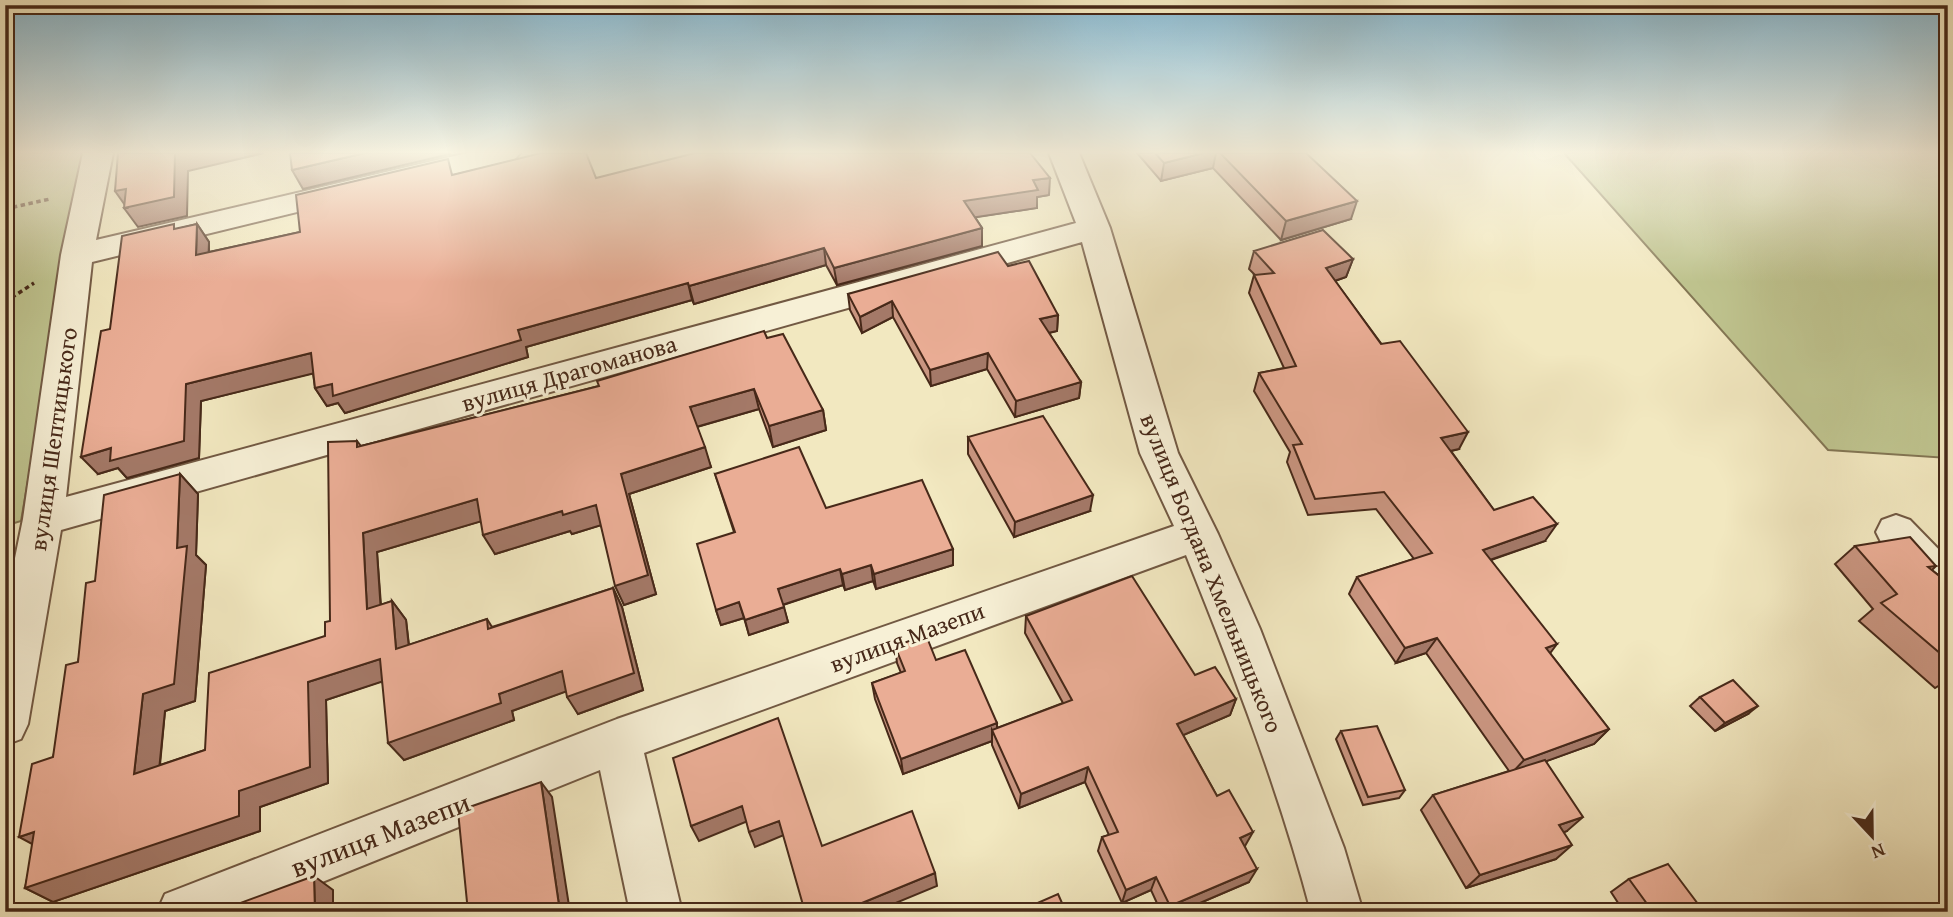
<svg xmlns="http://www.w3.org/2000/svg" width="1953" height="917" viewBox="0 0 1953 917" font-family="'Gentium Book Plus',serif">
	<rect width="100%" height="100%" fill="#f2e8c0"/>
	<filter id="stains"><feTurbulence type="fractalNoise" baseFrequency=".00286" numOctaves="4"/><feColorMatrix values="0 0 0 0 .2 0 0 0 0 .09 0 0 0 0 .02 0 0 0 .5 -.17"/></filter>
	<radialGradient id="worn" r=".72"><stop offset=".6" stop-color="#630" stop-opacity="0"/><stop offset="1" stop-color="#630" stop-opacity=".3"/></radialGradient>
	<g fill="#bfc48f" stroke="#837654" stroke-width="2">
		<polygon points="5,153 84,153 21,521 5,526"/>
		<polygon points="1564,153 1948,153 1948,458 1828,450"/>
	</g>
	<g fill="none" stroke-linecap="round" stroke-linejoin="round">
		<defs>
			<g id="street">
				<path d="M83,153H113L96,240L467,153H520L515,159L92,262L66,497L1076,223L1049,153H1079L1110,228L1178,453L1218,534L1260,629L1344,848L1363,912H1311C1279,790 1233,672 1186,555L644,753L682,912H630L600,770L248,912H157L165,894L617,719L1174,526L1140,453L1082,242L61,530L28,724L21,739L5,745V607L23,519L61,255Z"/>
				<polygon points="1896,515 1910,520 1948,559 1948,606 1933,601 1882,544 1876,532 1882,520"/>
			</g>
		</defs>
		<use href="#street" stroke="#725943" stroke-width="4"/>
		<g stroke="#472919" stroke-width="3.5" stroke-dasharray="4.5 3.5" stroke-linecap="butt">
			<polyline points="5,209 50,199"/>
			<polyline points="5,302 34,283"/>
		</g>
		<use href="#street" fill="#f7f0d6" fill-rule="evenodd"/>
	</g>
	<g fill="#c99580" stroke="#472919" stroke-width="2">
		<polygon points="1137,153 1306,153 1351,219 1281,240 1213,168 1161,181"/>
		<polygon points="455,175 596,178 1049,195 1037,197 1037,208 975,217 982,228 982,246 837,285 826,265 694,304 692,300 526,347 528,357 345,413 338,403 327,406 315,388 313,373 201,401 199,458 127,478 118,468 98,474 177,229 197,224 209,242 209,252 300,232"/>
		<polygon points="1254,251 1353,259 1346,277 1335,281 1459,449 1451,451 1494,510 1545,541 1491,560 1550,653 1609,729 1594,744 1546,761 1567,831 1564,832 1556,859 1466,888 1421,810 1433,795 1509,771 1426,653 1396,663 1349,594 1357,577 1414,559 1376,509 1308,515 1287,462 1290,452 1254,391 1259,373 1284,368 1249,293 1254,275 1255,275 1249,269"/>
		<polygon points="1008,266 1058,315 1057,331 1049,333 1081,382 1079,398 1015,417 987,369 931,386 893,317 862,333 850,310 848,294"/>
		<polygon points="767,338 823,410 826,430 773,447 759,409 697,427 711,467 629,494 656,594 624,605 601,525 572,534 570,531 495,554 481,521 377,552 381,605 392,601 406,620 409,645 487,619 492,627 613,588 622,607 643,690 578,714 566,691 512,711 514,720 404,760 382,681 326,700 328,783 260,807 260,831 53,902 25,888 53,757 78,662 95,581 180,474 198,494 196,555 206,565 195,701 165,711 160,765 205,750 325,636 330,621 357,441 361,446 599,386"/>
		<polygon points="968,437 1090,511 1014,537 968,454"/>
		<polygon points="715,474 953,549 953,565 876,589 873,581 845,590 843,585 783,605 788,622 749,635 744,618 721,625 716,610 734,532"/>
		<polygon points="1855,546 1936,566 1932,570 1948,583 1948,680 1935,688 1859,621 1873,609 1835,564"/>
		<polygon points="1026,616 1195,675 1236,699 1230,715 1183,735 1245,846 1249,882 1179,912 1161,912 1151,890 1122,903 1098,851 1102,837 1109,835 1085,782 1019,808 992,745 992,741 903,774 875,699 872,683 901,673 897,663 895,646 936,660 997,728 1063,703 1025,633"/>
		<polygon points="1700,697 1748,714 1715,731 1690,706"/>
		<polygon points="1341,731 1405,790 1399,798 1363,805 1336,739"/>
		<polygon points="1629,879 1704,912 1624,912 1611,892"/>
	</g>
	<g fill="#a47968" stroke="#472919" stroke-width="2">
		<polygon points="175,153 264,153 188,171 187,216 138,227 124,208 127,208 115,191"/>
		<polygon points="365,153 449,153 450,154 303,189 292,170"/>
		<polygon points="1204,153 1216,153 1213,168 1161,181 1164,163"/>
		<polygon points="1050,178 1049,195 1037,197 1037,208 964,219 964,201 1033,180"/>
		<polygon points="1357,201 1351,219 1281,240 1286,221"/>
		<polygon points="197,224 209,242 208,273 196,255"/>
		<polygon points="982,228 982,246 837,285 834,268"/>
		<polygon points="824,248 826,265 694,304 689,286"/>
		<polygon points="1353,259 1346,277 1320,286 1326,268"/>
		<polygon points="688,283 692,300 526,347 528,357 345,413 338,403 327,406 315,388 518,330"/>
		<polygon points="892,301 893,317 862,333 860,317"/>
		<polygon points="1058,315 1057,331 1039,335 1040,319"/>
		<polygon points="311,353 323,371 201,401 199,458 127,478 118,468 98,474 81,457 111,448 186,384"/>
		<polygon points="988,353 987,369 931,386 930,370"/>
		<polygon points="1081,382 1079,398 1015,417 1016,401"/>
		<polygon points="754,389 759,409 696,427 690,407"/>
		<polygon points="823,410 826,430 773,447 769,426"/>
		<polygon points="1468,432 1459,449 1432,455 1441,438"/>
		<polygon points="705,447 711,467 629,494 656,594 624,605 615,586 621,474"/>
		<polygon points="180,474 198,494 196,555 206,565 195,701 165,711 157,790 134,774 143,694 177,548"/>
		<polygon points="1093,495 1090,511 1014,537 1015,522"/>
		<polygon points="477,499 489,519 377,552 382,628 367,609 363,533"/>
		<polygon points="596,505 605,524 572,534 570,531 495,554 483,535 562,511"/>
		<polygon points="1557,524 1545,541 1472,566 1483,550"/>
		<polygon points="953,549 953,565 876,589 874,574"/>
		<polygon points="871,565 873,581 845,590 842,574"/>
		<polygon points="840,569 843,585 782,605 778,589"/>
		<polygon points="613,588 622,607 643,690 578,714 567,697"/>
		<polygon points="392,601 406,620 411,667 396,649"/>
		<polygon points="739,602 744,618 721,625 716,610"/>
		<polygon points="784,607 788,622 749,635 745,620"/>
		<polygon points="1437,638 1426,653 1396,663 1405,648"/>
		<polygon points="1557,644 1545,660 1546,648"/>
		<polygon points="380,659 396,677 326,700 328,783 260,807 260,831 53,902 25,888 239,791 308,682"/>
		<polygon points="562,671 573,689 512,711 514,720 404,760 388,743 499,694"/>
		<polygon points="1236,699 1230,715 1172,740 1177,724"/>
		<polygon points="1758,706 1748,714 1715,731 1725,723"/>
		<polygon points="997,723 997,739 992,730 992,741 903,774 901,759"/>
		<polygon points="1609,729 1594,744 1511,774 1524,760"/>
		<polygon points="1088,767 1085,782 1019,808 1021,794"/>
		<polygon points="541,782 552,797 570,912 560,912"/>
		<polygon points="742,806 748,821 699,841 691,826"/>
		<polygon points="1583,817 1567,831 1544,840 1559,825"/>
		<polygon points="779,821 784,835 755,847 749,832"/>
		<polygon points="34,832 47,852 19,837"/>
		<polygon points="1253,832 1245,846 1233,851 1240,838"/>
		<polygon points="1572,845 1556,859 1466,888 1480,875"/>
		<polygon points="1257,869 1249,882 1179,912 1167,912 1170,906"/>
		<polygon points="935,873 937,886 874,912 840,912"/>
		<polygon points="314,876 333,890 333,912 315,912"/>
		<polygon points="1156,877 1151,890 1122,903 1126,890"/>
	</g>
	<g fill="#eaad95" stroke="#472919" stroke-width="2">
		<polygon points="118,153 175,153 174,197 124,208 126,189 115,191"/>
		<polygon points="290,153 365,153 292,170"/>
		<polygon points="541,153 586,153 596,178 695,153 1030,153 1050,178 1033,180 1038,190 964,201 982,228 834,268 824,248 689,286 688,283 518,330 521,340 333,396 332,384 315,388 311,353 186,384 184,441 110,461 111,448 81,457 101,331 110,329 122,236 174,224 174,229 197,224 196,255 300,232 296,195 448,159 452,175"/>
		<polygon points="1155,153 1204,153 1164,163"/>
		<polygon points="1220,153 1306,153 1357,201 1286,221"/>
		<polygon points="1323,230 1353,259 1326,268 1381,344 1400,341 1468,432 1441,438 1494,510 1533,497 1557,524 1483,550 1557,644 1546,648 1609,729 1524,760 1437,638 1405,648 1357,577 1432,553 1384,492 1315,499 1293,445 1302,444 1259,373 1296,366 1254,275 1274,273 1254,251"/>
		<polygon points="998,252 1008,266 1029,261 1058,315 1040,319 1081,382 1016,401 988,353 930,370 892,301 860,317 848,294"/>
		<polygon points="764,331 767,338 783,334 823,410 769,426 754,389 690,407 705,447 621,474 648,575 615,586 596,505 563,515 562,511 483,535 477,499 363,533 367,609 392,601 396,649 487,619 488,629 613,588 634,673 567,697 562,671 499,694 501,703 388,743 380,659 308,682 310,767 239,791 239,816 25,888 34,832 19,837 32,764 53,757 66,665 78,662 86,583 95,581 104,495 180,474 177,548 187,546 174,684 143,694 134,774 205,750 209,673 325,636 325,622 330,621 328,442 357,441 357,447 599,386 597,381"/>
		<polygon points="1043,416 1093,495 1015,522 968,437"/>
		<polygon points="799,447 826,508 922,480 953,549 874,574 871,565 842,574 840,569 778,589 784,607 745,620 739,602 716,610 697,544 735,532 715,474"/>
		<polygon points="1910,537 1936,566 1928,567 1948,583 1948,660 1881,603 1897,594 1855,546"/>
		<polygon points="1132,576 1195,675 1215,667 1236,699 1177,724 1217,796 1229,790 1253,832 1240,838 1257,869 1170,906 1156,877 1126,890 1102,837 1118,832 1088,767 1021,794 992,730 1072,700 1026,616"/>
		<polygon points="926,635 936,660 965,650 997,723 901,759 872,683 905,671 895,646"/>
		<polygon points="1733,680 1758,706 1725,723 1700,697"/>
		<polygon points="778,718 822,846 912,811 935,873 840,912 805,912 779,821 749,832 742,806 691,826 673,758"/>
		<polygon points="1377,726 1405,790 1368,797 1341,731"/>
		<polygon points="1545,760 1583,817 1559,825 1572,845 1480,875 1433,795"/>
		<polygon points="541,782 560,912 468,912 458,811"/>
		<polygon points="1668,864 1704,912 1653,912 1629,879"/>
		<polygon points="314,876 315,912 216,912"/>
		<polygon points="1058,894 1066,912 1017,912"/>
	</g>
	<linearGradient id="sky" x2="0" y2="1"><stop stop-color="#89b9d0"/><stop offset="0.54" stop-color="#f9f5e3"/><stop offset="1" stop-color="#f9f5e3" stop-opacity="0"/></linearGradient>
	<rect width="1953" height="282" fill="url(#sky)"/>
	<g text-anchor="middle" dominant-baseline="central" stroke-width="6" stroke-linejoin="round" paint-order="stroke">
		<g font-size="24" fill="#472919" stroke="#f7f0d6">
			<text transform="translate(569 373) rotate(-16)">вулиця Драгоманова</text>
			<text transform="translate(53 439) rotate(-82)">вулиця Шептицького</text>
			<text transform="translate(1212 573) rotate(68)">вулиця Богдана Хмельницького</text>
			<text transform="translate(907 637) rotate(-20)">вулиця Мазепи</text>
		</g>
		<g font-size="28" fill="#472919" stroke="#f7f0d6">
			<text transform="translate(380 834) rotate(-21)">вулиця Мазепи</text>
		</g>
	</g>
	<rect width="1953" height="917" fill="none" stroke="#f2e8c0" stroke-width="28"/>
	<rect x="7" y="7" width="1939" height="903" fill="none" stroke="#472919" stroke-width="3.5"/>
	<rect x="14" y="14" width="1925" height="889" fill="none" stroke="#472919" stroke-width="2"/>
	<g transform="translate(1872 836) rotate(158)" stroke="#f7f0d6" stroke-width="5" paint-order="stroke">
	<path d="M0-5L12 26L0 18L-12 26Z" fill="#472919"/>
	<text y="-10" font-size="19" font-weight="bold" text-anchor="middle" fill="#472919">N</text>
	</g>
	<rect width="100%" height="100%" filter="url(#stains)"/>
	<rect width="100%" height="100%" fill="url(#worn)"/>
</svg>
